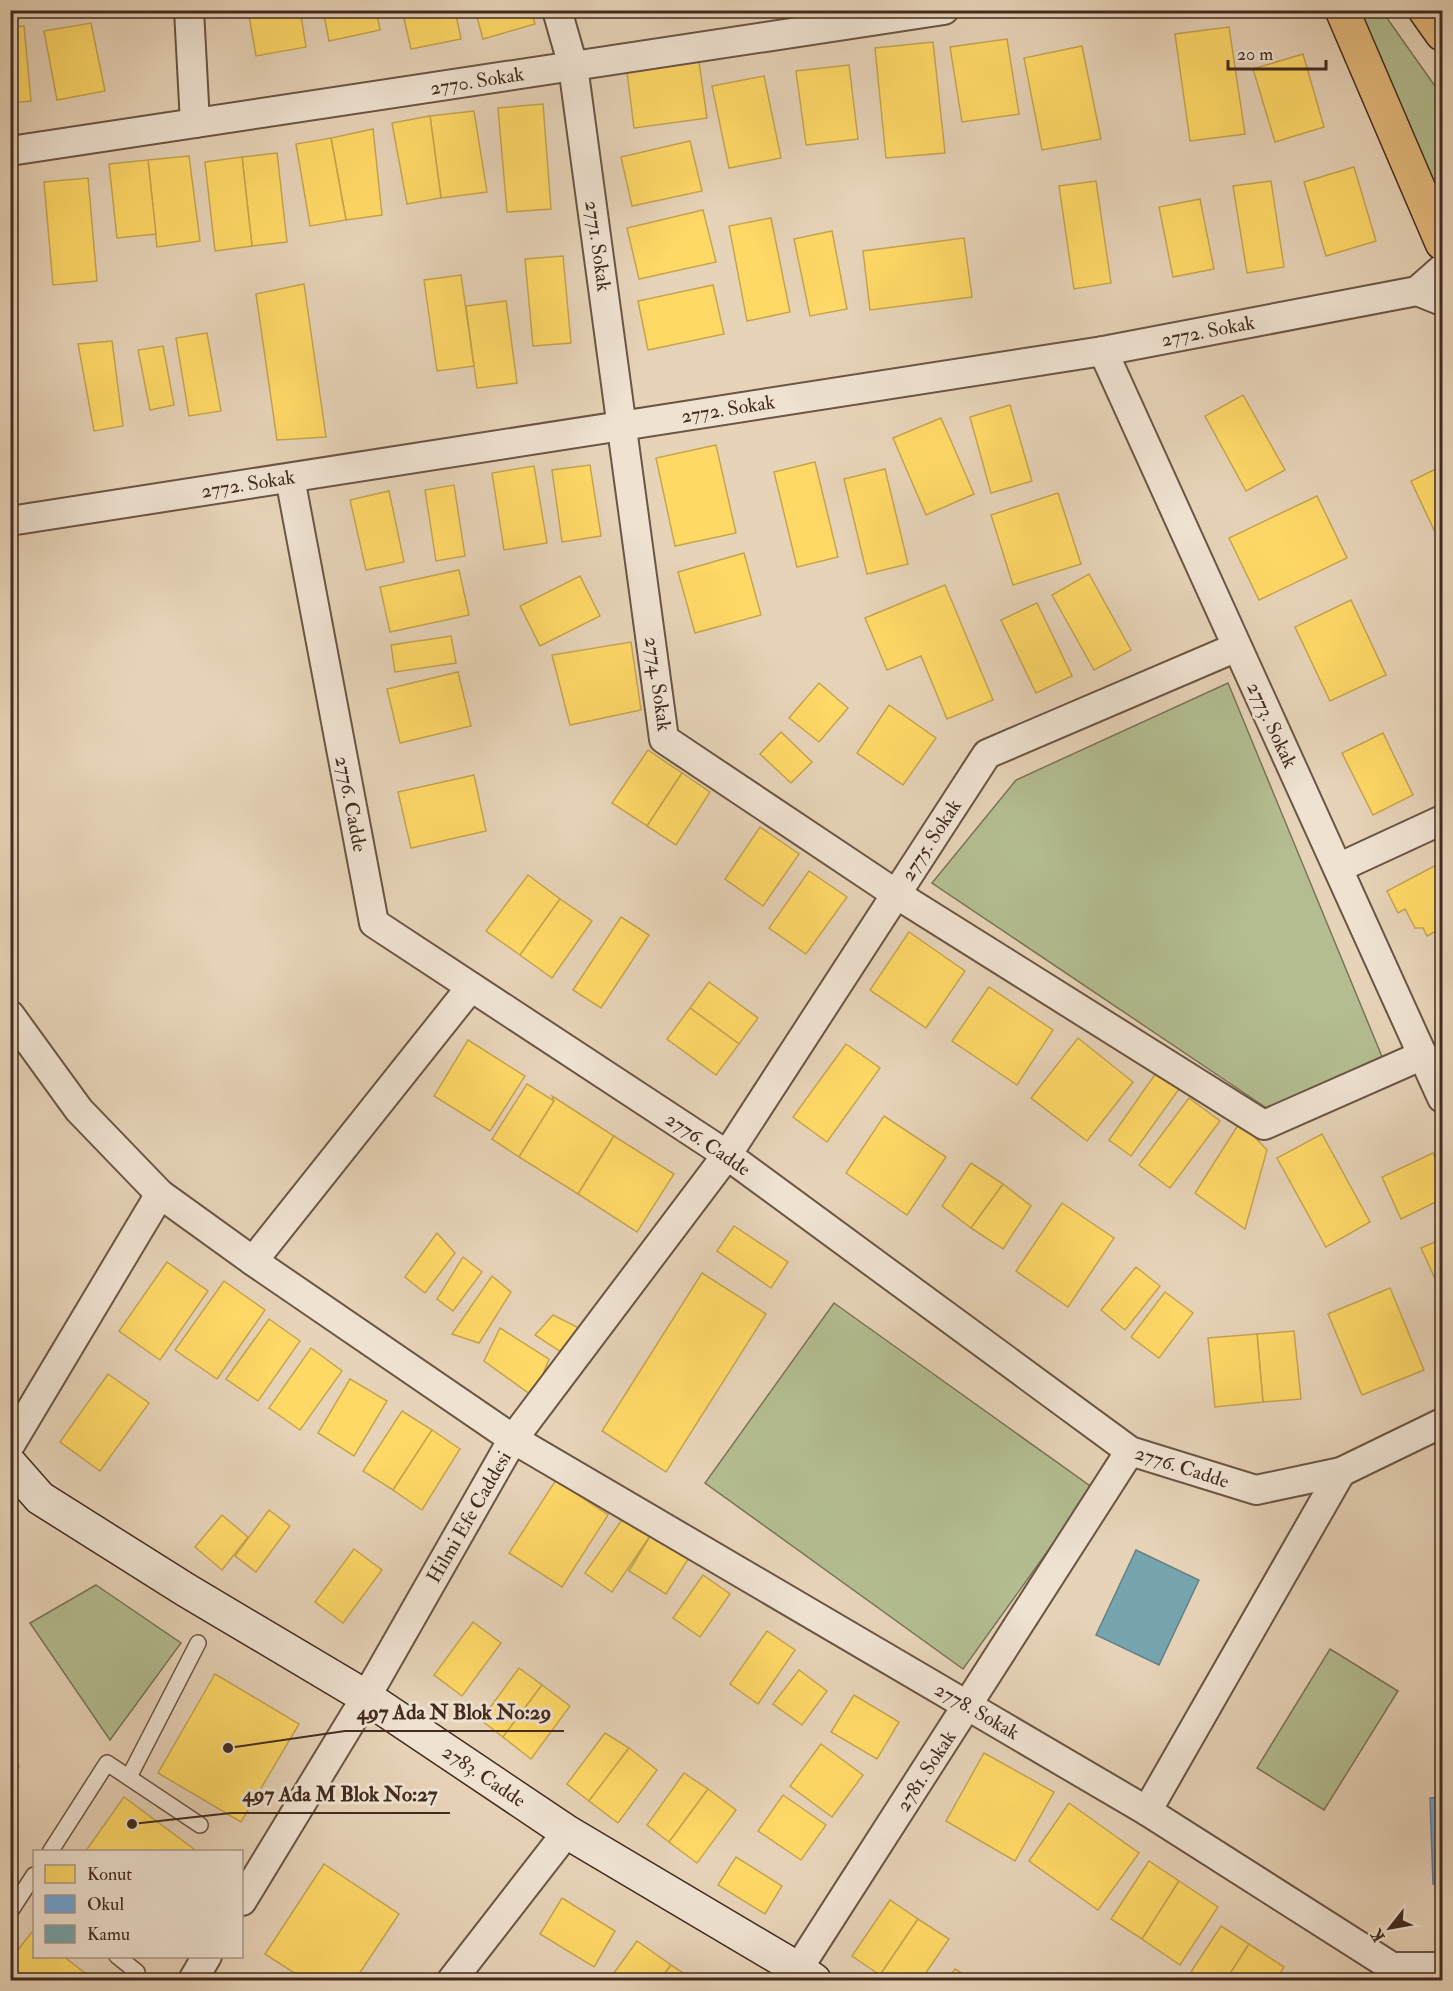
<svg xmlns="http://www.w3.org/2000/svg" width="1453" height="1991" viewBox="0 0 1453 1991" font-family="'IM FELL Double Pica',serif">
	<rect width="100%" height="100%" fill="#e7d3b8"/>
	<filter id="stains"><feTurbulence type="fractalNoise" baseFrequency=".00333" numOctaves="4"/><feColorMatrix values="0 0 0 0 .2 0 0 0 0 .09 0 0 0 0 .02 0 0 0 .5 -.17"/></filter>
	<radialGradient id="worn" r=".72"><stop offset=".6" stop-color="#630" stop-opacity="0"/><stop offset="1" stop-color="#630" stop-opacity=".3"/></radialGradient>
	<g fill="#b3bd91" stroke="#7a7458" stroke-width="1.5">
		<polygon points="1353,11 1382,11 1442,96 1442,198 1435,204"/>
		<polygon points="1228,683 1383,1059 1271,1111 932,883 1016,780"/>
		<polygon points="834,1303 1093,1488 963,1669 705,1483"/>
		<polygon points="96,1585 181,1643 110,1740 30,1623"/>
		<polygon points="1330,1649 1398,1691 1324,1810 1257,1768"/>
	</g>
	<g fill="#ffd966" stroke="#c6a550" stroke-width="1.5">
		<polygon points="248,10 300,10 306,47 256,56"/>
		<polygon points="323,10 376,10 380,30 329,41"/>
		<polygon points="402,10 455,10 461,39 411,49"/>
		<polygon points="475,10 531,10 535,24 483,39"/>
		<polygon points="91,23 105,91 57,100 44,31"/>
		<polygon points="24,26 31,101 10,103 10,27"/>
		<polygon points="1229,27 1245,134 1190,141 1175,34"/>
		<polygon points="1007,39 1019,114 962,122 950,47"/>
		<polygon points="933,42 945,153 886,158 875,48"/>
		<polygon points="1082,46 1101,139 1042,150 1024,58"/>
		<polygon points="1303,54 1324,127 1275,142 1253,69"/>
		<polygon points="699,62 707,118 634,128 627,72"/>
		<polygon points="849,65 858,139 806,145 796,71"/>
		<polygon points="764,76 781,158 729,168 712,86"/>
		<polygon points="543,104 551,209 507,212 498,108"/>
		<polygon points="474,111 487,192 441,198 430,116"/>
		<polygon points="430,116 441,198 407,204 392,123"/>
		<polygon points="373,129 382,215 346,220 331,138"/>
		<polygon points="331,138 346,220 310,226 296,144"/>
		<polygon points="690,141 702,191 632,206 621,157"/>
		<polygon points="277,153 287,242 252,246 242,157"/>
		<polygon points="189,156 200,241 157,247 148,160"/>
		<polygon points="242,157 252,246 215,251 205,162"/>
		<polygon points="148,160 156,234 117,238 109,164"/>
		<polygon points="1354,167 1376,241 1326,256 1304,182"/>
		<polygon points="88,178 97,281 53,285 44,182"/>
		<polygon points="1096,181 1111,283 1074,289 1059,186"/>
		<polygon points="1271,181 1284,267 1247,273 1233,186"/>
		<polygon points="1200,199 1214,269 1173,277 1159,207"/>
		<polygon points="703,210 716,262 639,279 627,228"/>
		<polygon points="771,218 790,312 747,321 729,226"/>
		<polygon points="832,231 847,309 810,316 794,239"/>
		<polygon points="964,238 972,297 870,310 863,251"/>
		<polygon points="563,256 571,343 533,346 525,259"/>
		<polygon points="461,275 474,366 437,371 424,280"/>
		<polygon points="304,284 326,437 277,440 256,294"/>
		<polygon points="713,285 724,334 648,350 638,301"/>
		<polygon points="506,301 517,383 477,388 466,306"/>
		<polygon points="207,333 221,411 189,416 176,338"/>
		<polygon points="112,341 123,426 94,431 78,344"/>
		<polygon points="163,346 174,405 150,410 138,350"/>
		<polygon points="1243,395 1285,470 1246,491 1205,416"/>
		<polygon points="1010,405 1032,481 991,493 970,417"/>
		<polygon points="941,418 974,494 926,515 893,438"/>
		<polygon points="10,429 16,463 10,464"/>
		<polygon points="716,445 736,533 675,546 656,458"/>
		<polygon points="815,462 838,557 797,567 774,472"/>
		<polygon points="590,465 601,536 562,542 552,470"/>
		<polygon points="534,466 547,543 504,550 492,473"/>
		<polygon points="1442,466 1442,547 1411,481"/>
		<polygon points="885,469 908,564 867,574 844,479"/>
		<polygon points="454,485 465,556 436,561 425,490"/>
		<polygon points="389,491 404,562 366,570 350,500"/>
		<polygon points="1058,493 1081,564 1013,585 991,515"/>
		<polygon points="1317,496 1347,558 1259,600 1229,538"/>
		<polygon points="744,553 761,615 695,633 678,572"/>
		<polygon points="459,570 469,615 390,632 380,587"/>
		<polygon points="1089,574 1131,650 1094,670 1052,595"/>
		<polygon points="580,576 600,616 540,646 520,606"/>
		<polygon points="945,585 993,700 947,719 921,656 887,670 865,618"/>
		<polygon points="1351,600 1386,675 1330,701 1295,627"/>
		<polygon points="1037,603 1072,676 1036,693 1001,620"/>
		<polygon points="451,636 456,663 395,672 391,645"/>
		<polygon points="631,642 641,710 570,725 552,655"/>
		<polygon points="458,672 471,726 400,743 387,689"/>
		<polygon points="819,683 848,708 819,742 789,718"/>
		<polygon points="889,705 936,738 903,785 857,753"/>
		<polygon points="781,732 812,762 791,783 760,754"/>
		<polygon points="1383,733 1413,795 1373,815 1342,753"/>
		<polygon points="648,750 682,773 647,826 612,803"/>
		<polygon points="682,773 710,792 676,845 647,826"/>
		<polygon points="474,775 486,831 411,848 398,792"/>
		<polygon points="760,827 799,854 763,906 725,879"/>
		<polygon points="1442,862 1442,928 1427,936 1423,928 1415,928 1405,909 1398,913 1387,891"/>
		<polygon points="809,871 847,897 806,954 769,928"/>
		<polygon points="528,875 560,899 520,955 486,931"/>
		<polygon points="560,899 592,921 552,978 520,955"/>
		<polygon points="621,917 649,935 601,1008 573,990"/>
		<polygon points="909,932 965,971 926,1028 870,990"/>
		<polygon points="709,982 758,1018 739,1044 690,1008"/>
		<polygon points="989,987 1053,1030 1017,1085 952,1041"/>
		<polygon points="690,1008 739,1044 716,1075 667,1039"/>
		<polygon points="1078,1038 1133,1082 1087,1141 1031,1098"/>
		<polygon points="468,1040 525,1076 490,1131 434,1096"/>
		<polygon points="846,1044 880,1068 827,1142 793,1117"/>
		<polygon points="1156,1073 1179,1089 1131,1156 1109,1140"/>
		<polygon points="527,1084 554,1101 519,1157 492,1139"/>
		<polygon points="552,1096 614,1136 578,1194 519,1157 554,1101"/>
		<polygon points="1189,1098 1220,1121 1170,1188 1139,1165"/>
		<polygon points="884,1116 946,1157 907,1215 846,1173"/>
		<polygon points="1240,1122 1267,1150 1245,1229 1195,1193"/>
		<polygon points="1322,1134 1370,1222 1326,1247 1277,1158"/>
		<polygon points="614,1136 674,1174 637,1232 578,1194"/>
		<polygon points="1433,1153 1442,1173 1442,1199 1401,1219 1382,1177"/>
		<polygon points="971,1163 1003,1184 971,1228 942,1206"/>
		<polygon points="1003,1184 1031,1206 1003,1249 971,1228"/>
		<polygon points="1062,1203 1114,1238 1068,1307 1016,1271"/>
		<polygon points="734,1226 788,1262 771,1288 717,1251"/>
		<polygon points="437,1233 455,1253 425,1293 405,1277"/>
		<polygon points="1442,1239 1442,1280 1437,1283 1421,1248"/>
		<polygon points="463,1257 482,1272 453,1311 437,1299"/>
		<polygon points="167,1262 208,1291 160,1360 119,1331"/>
		<polygon points="1136,1267 1160,1286 1125,1330 1101,1310"/>
		<polygon points="702,1273 766,1314 666,1472 602,1431"/>
		<polygon points="492,1276 511,1292 479,1343 452,1334"/>
		<polygon points="224,1281 265,1310 217,1379 175,1350"/>
		<polygon points="1390,1288 1424,1370 1362,1395 1328,1314"/>
		<polygon points="1165,1292 1193,1313 1159,1358 1131,1337"/>
		<polygon points="1442,1300 1442,1317 1435,1303"/>
		<polygon points="553,1315 581,1329 561,1352 535,1335"/>
		<polygon points="269,1319 300,1341 258,1401 226,1379"/>
		<polygon points="500,1328 549,1359 534,1397 484,1361"/>
		<polygon points="1294,1331 1301,1399 1263,1402 1257,1334"/>
		<polygon points="1257,1334 1263,1402 1215,1407 1208,1338"/>
		<polygon points="311,1348 342,1371 300,1430 269,1408"/>
		<polygon points="108,1374 149,1403 100,1471 60,1442"/>
		<polygon points="350,1379 387,1401 354,1456 318,1433"/>
		<polygon points="402,1411 432,1430 393,1490 363,1471"/>
		<polygon points="432,1430 460,1449 422,1510 393,1490"/>
		<polygon points="556,1480 608,1515 562,1587 509,1553"/>
		<polygon points="269,1510 290,1526 256,1572 235,1556"/>
		<polygon points="626,1514 652,1533 612,1592 585,1573"/>
		<polygon points="222,1515 248,1537 222,1570 195,1547"/>
		<polygon points="652,1533 690,1556 666,1594 629,1571"/>
		<polygon points="354,1549 382,1570 343,1623 315,1602"/>
		<polygon points="703,1575 730,1594 700,1637 673,1618"/>
		<polygon points="473,1622 501,1643 462,1696 434,1675"/>
		<polygon points="767,1631 795,1650 758,1704 730,1684"/>
		<polygon points="519,1668 542,1685 503,1737 481,1720"/>
		<polygon points="799,1670 827,1691 802,1725 773,1704"/>
		<polygon points="215,1674 299,1724 241,1822 158,1773"/>
		<polygon points="542,1685 570,1706 531,1759 503,1737"/>
		<polygon points="854,1695 899,1722 877,1759 831,1732"/>
		<polygon points="10,1733 19,1767 10,1768"/>
		<polygon points="605,1733 629,1748 589,1801 567,1784"/>
		<polygon points="821,1744 863,1775 832,1817 790,1786"/>
		<polygon points="629,1748 657,1770 618,1823 589,1801"/>
		<polygon points="984,1753 1054,1792 1015,1861 946,1821"/>
		<polygon points="684,1773 708,1789 669,1842 647,1825"/>
		<polygon points="708,1789 736,1810 697,1863 669,1842"/>
		<polygon points="783,1795 826,1825 801,1860 758,1831"/>
		<polygon points="124,1797 198,1852 85,1852"/>
		<polygon points="1069,1803 1139,1853 1098,1910 1029,1861"/>
		<polygon points="736,1857 782,1886 765,1914 718,1885"/>
		<polygon points="1149,1861 1179,1881 1142,1939 1111,1919"/>
		<polygon points="324,1864 399,1914 355,1980 305,1980 265,1954"/>
		<polygon points="1179,1881 1218,1907 1180,1965 1142,1939"/>
		<polygon points="562,1898 615,1931 594,1967 540,1934"/>
		<polygon points="890,1900 918,1919 880,1975 852,1956"/>
		<polygon points="918,1919 949,1939 921,1980 889,1980 880,1975"/>
		<polygon points="1221,1926 1249,1944 1226,1980 1204,1980 1191,1972"/>
		<polygon points="32,1932 34,1934 34,1956 63,1956 94,1980 10,1980 10,1960"/>
		<polygon points="637,1941 671,1965 660,1980 609,1980"/>
		<polygon points="1249,1944 1284,1967 1276,1980 1226,1980"/>
		<polygon points="671,1965 694,1980 660,1980"/>
		<polygon points="955,1969 973,1980 947,1980"/>
	</g>
	<polygon fill="#6fa8dc" stroke="#6282a3" stroke-width="1.5" points="1442,1797 1442,1884 1433,1884 1430,1798"/>
	<polygon fill="#76a5af" stroke="#668084" stroke-width="1.5" points="1136,1550 1199,1580 1159,1665 1096,1635"/>
	<g fill="none" stroke-linecap="round" stroke-linejoin="round">
		<defs>
			<g id="service">
				<polyline points="129,1777 198,1643"/>
				<polyline points="50,1852 107,1763 200,1825"/>
				<polyline points="10,1912 34,1875"/>
				<polyline points="117,1956 137,1972"/>
			</g>
			<g id="minor">
				<polyline points="189,10 195,123"/>
				<polyline points="557,10 573,66 664,739 896,894 1264,1125 1423,1055"/>
				<polyline points="10,151 944,10"/>
				<polyline points="1417,291 1442,269"/>
				<polyline points="1103,351 1442,1098"/>
				<polyline points="290,478 374,923 727,1155 1130,1451 1256,1490 1341,1472 1442,1423"/>
				<polyline points="10,521 1103,351 1417,291 1442,301"/>
				<polyline points="1338,868 1442,820"/>
				<polyline points="10,1015 79,1110 160,1194 253,1261 513,1439 1147,1811 1392,1967 1442,1967"/>
				<polyline points="253,1261 471,987"/>
				<polyline points="10,1445 160,1194"/>
				<polyline points="1147,1811 1341,1472"/>
				<polyline points="242,1901 366,1697 513,1439 727,1155 987,754 1237,647"/>
				<polyline points="798,1969 1130,1451"/>
				<polyline points="193,1980 207,1956"/>
				<polyline points="452,1980 567,1832"/>
			</g>
			<polyline id="secondary" points="10,1464 40,1498 186,1590 366,1697 567,1832 798,1969 814,1980"/>
			<g id="primary">
				<polyline points="1342,10 1442,243"/>
				<polyline points="1425,10 1442,34"/>
			</g>
		</defs>
		<use href="#service" stroke="#6b5544" stroke-width="18"/>
		<use href="#minor" stroke="#6b5544" stroke-width="32"/>
		<use href="#secondary" stroke="#422b1e" stroke-width="36"/>
		<use href="#primary" stroke="#422b1e" stroke-width="36"/>
		<use href="#service" stroke="#efe2d1" stroke-width="15"/>
		<use href="#minor" stroke="#efe2d1" stroke-width="28"/>
		<use href="#secondary" stroke="#efe2d1" stroke-width="33"/>
		<use href="#primary" stroke="#e4ba7c" stroke-width="33"/>
	</g>
	<g text-anchor="middle" dominant-baseline="central" stroke-width="6" stroke-linejoin="round" paint-order="stroke">
		<g font-size="20" fill="#422b1e" stroke="#efe2d1">
			<text transform="translate(477 81) rotate(-9)">2770. Sokak</text>
			<text transform="translate(598 246) rotate(82)">2771. Sokak</text>
			<text transform="translate(1208 331) rotate(-11)">2772. Sokak</text>
			<text transform="translate(728 409) rotate(-9)">2772. Sokak</text>
			<text transform="translate(248 484) rotate(-9)">2772. Sokak</text>
			<text transform="translate(658 684) rotate(82)">2774. Sokak</text>
			<text transform="translate(1272 725) rotate(65)">2773. Sokak</text>
			<text transform="translate(351 804) rotate(79)">2776. Cadde</text>
			<text transform="translate(931 840) rotate(-57)">2775. Sokak</text>
			<text transform="translate(708 1144) rotate(34)">2776. Cadde</text>
			<text transform="translate(1182 1467) rotate(18)">2776. Cadde</text>
			<text transform="translate(469 1517) rotate(-60)">Hilmi Efe Caddesi</text>
			<text transform="translate(977 1711) rotate(30)">2778. Sokak</text>
			<text transform="translate(926 1771) rotate(-57)">2781. Sokak</text>
			<text transform="translate(484 1776) rotate(34)">2783. Cadde</text>
		</g>
	</g>
	<path fill="none" stroke="#422b1e" stroke-width="2" d="M228 1748L345 1731H564M132 1824L231 1813H450"/>
	<g fill="#422b1e" stroke="#efe2d1" stroke-width="2">
		<circle cx="228" cy="1748" r="6"/>
		<circle cx="132" cy="1824" r="6"/>
	</g>
	<g font-size="21" text-anchor="middle" font-weight="bold" fill="#422b1e" stroke="#efe2d1" stroke-width="6" stroke-linejoin="round" paint-order="stroke">
		<text x="454" y="1719">497 Ada N Blok No:29</text>
		<text x="340" y="1801">497 Ada M Blok No:27</text>
	</g>
	<rect width="1453" height="1991" fill="none" stroke="#e7d3b8" stroke-width="36"/>
	<rect x="12" y="12" width="1429" height="1967" fill="none" stroke="#422b1e" stroke-width="3"/>
	<rect x="18" y="18" width="1417" height="1955" fill="none" stroke="#422b1e" stroke-width="1.5"/>
	<rect x="33" y="1850" width="210" height="108" fill="#efe2d1" stroke="#aa9989" stroke-width="1.5"/>
	<rect x="45" y="1865" width="30" height="18" fill="#ffd966" stroke="#aa9989" stroke-width="1.5"/>
	<text x="87" y="1880" font-size="18" fill="#422b1e">Konut</text>
	<rect x="45" y="1895" width="30" height="18" fill="#6fa8dc" stroke="#aa9989" stroke-width="1.5"/>
	<text x="87" y="1910" font-size="18" fill="#422b1e">Okul</text>
	<rect x="45" y="1925" width="30" height="18" fill="#76a5af" stroke="#aa9989" stroke-width="1.5"/>
	<text x="87" y="1940" font-size="18" fill="#422b1e">Kamu</text>
	<g transform="translate(1390 1928) rotate(239)" stroke="#efe2d1" stroke-width="4.5" paint-order="stroke">
	<path d="M0-4.5L10 22L0 15L-10 22Z" fill="#422b1e"/>
	<text y="-9" font-size="16" font-weight="bold" text-anchor="middle" fill="#422b1e">K</text>
	</g>
	<path d="M1228 60v9h98v-9" fill="none" stroke="#422b1e" stroke-width="3"/>
	<text x="1237" y="60" font-size="18" fill="#422b1e" stroke="#efe2d1" stroke-width="4.5" paint-order="stroke">20 m</text>
	<rect width="100%" height="100%" filter="url(#stains)"/>
	<rect width="100%" height="100%" fill="url(#worn)"/>
</svg>
